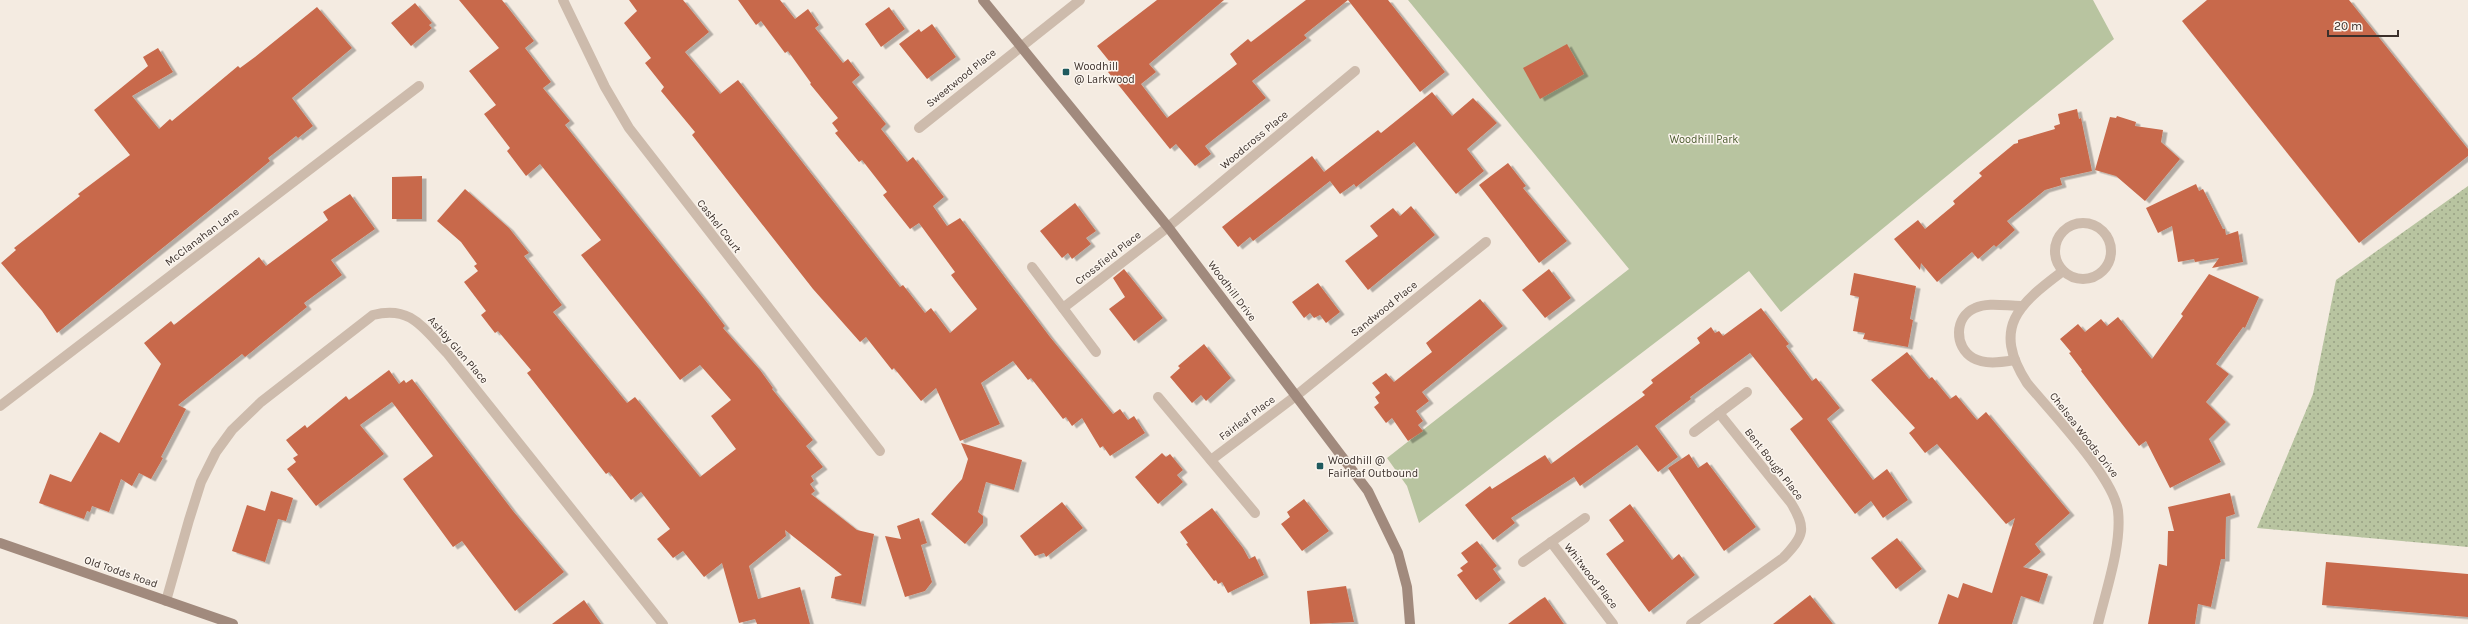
<svg xmlns="http://www.w3.org/2000/svg" width="2468" height="624" viewBox="0 0 2468 624" font-family="Karla,sans-serif">
	<defs>
		<pattern id="grass-dots" width="8" height="8" patternUnits="userSpaceOnUse"><rect width="8" height="8" fill="#b8c4a0"/><path d="M2 2h.1M6 6h.1" fill="none" stroke="#97a083" stroke-width="1.8" stroke-linecap="round"/></pattern>
		<filter id="shadow"><feDropShadow dx="4.5" dy="2.5" stdDeviation="0" flood-color="#0004"/></filter>
	</defs>
	<rect width="100%" height="100%" fill="#f4ebe1"/>
	<polygon fill="url(#grass-dots)" points="2468,186 2468,547 2257,528 2313,394 2336,280"/>
	<polygon fill="#b8c4a0" points="1408,0 2093,0 2114,39 1781,312 1749,271 1419,523 1407,486 1387,458 1629,269"/>
	<g fill="#c8694b" filter="url(#shadow)">
		<polygon points="459,0 502,0 534,41 525,48 551,82 543,88 570,121 565,125 705,300 725,326 723,328 760,370 773,388 772,389 813,440 806,446 823,467 811,476 814,481 810,484 815,491 811,494 857,530 874,534 861,604 831,598 835,577 842,575 785,530 786,536 749,566 758,599 800,587 810,624 757,624 755,619 739,623 722,563 704,577 683,551 673,558 657,539 670,529 641,492 631,500 609,472 606,474 527,373 531,370 498,331 495,333 481,315 486,311 464,282 478,271 474,266 477,264 461,242 437,221 465,189 509,228 529,253 524,256 562,305 553,312 627,403 635,397 700,477 736,449 711,416 731,400 700,365 680,380 581,255 601,240 540,164 526,176 507,151 510,148 484,114 496,105 469,71 499,48"/>
		<polygon points="629,0 683,0 709,32 685,52 720,94 738,80 900,287 903,285 925,313 931,308 950,333 977,309 951,275 955,272 919,223 910,229 883,195 887,192 862,160 859,162 835,133 838,131 832,123 838,118 810,84 811,83 788,51 785,53 761,21 756,25 738,0 780,0 795,19 808,9 819,25 815,28 843,63 848,59 860,75 852,82 886,124 881,129 907,162 913,157 944,197 933,206 947,226 960,218 1050,337 1113,414 1120,409 1128,420 1134,416 1145,433 1110,456 1103,446 1100,448 1082,418 1072,426 1066,417 1063,419 1031,378 1028,380 1013,361 981,383 1000,424 960,441 936,388 921,401 894,368 892,370 866,337 860,342 813,289 692,135 695,132 661,91 664,87 645,63 651,58 624,23 637,11"/>
		<polygon points="1157,0 1224,0 1149,64 1156,72 1141,84 1167,118 1237,64 1230,54 1248,39 1251,42 1306,0 1388,0 1445,72 1420,92 1348,0 1304,35 1307,38 1252,81 1266,98 1205,146 1211,154 1195,166 1176,144 1170,149 1108,72 1114,67 1097,46"/>
		<polygon points="2207,0 2349,0 2468,149 2468,156 2359,243 2182,21"/>
		<polygon points="415,3 432,23 429,25 432,28 411,46 391,23"/>
		<polygon points="317,7 352,48 292,98 313,126 298,138 296,136 268,158 270,161 247,180 57,333 42,311 1,263 16,250 14,248 80,196 78,194 130,155 94,110 148,66 143,57 158,48 173,72 132,96 159,129 170,119 172,121 238,66 240,68 255,57"/>
		<polygon points="889,7 905,29 881,47 865,24"/>
		<polygon points="932,24 956,57 927,79 899,44 919,29 921,32"/>
		<polygon points="1567,44 1584,74 1540,99 1523,68"/>
		<polygon points="1432,92 1452,116 1473,98 1497,123 1467,149 1484,171 1456,194 1414,142 1356,187 1354,184 1340,194 1330,181 1253,241 1250,237 1238,247 1222,227 1312,156 1324,172 1378,130 1381,133"/>
		<polygon points="2077,109 2079,119 2081,118 2092,171 2060,178 2062,185 2045,190 2007,221 2015,230 1996,247 1994,245 1978,259 1972,252 1937,282 1921,263 1920,270 1894,239 1918,220 1925,229 1955,204 1953,201 1982,176 1979,173 2014,144 2018,143 2018,140 2055,129 2054,126 2060,124 2058,114"/>
		<polygon points="2117,116 2136,122 2135,126 2163,130 2161,142 2180,159 2145,201 2116,176 2095,170 2110,117 2116,118"/>
		<polygon points="1508,163 1526,186 1523,188 1567,241 1539,263 1479,185"/>
		<polygon points="422,176 422,219 392,219 392,177"/>
		<polygon points="2196,184 2199,191 2203,189 2223,229 2225,229 2226,235 2238,231 2243,262 2212,268 2219,258 2195,262 2194,259 2178,262 2172,226 2158,233 2146,208"/>
		<polygon points="350,194 375,229 331,260 342,275 304,303 307,307 245,357 242,354 178,405 186,409 161,457 163,458 151,479 139,473 132,486 121,479 109,512 92,506 90,512 87,511 84,519 39,503 50,474 71,482 100,432 119,443 161,364 144,343 171,321 174,325 259,257 266,266 328,220 323,212"/>
		<polygon points="1075,203 1096,231 1086,238 1091,244 1072,259 1068,253 1062,258 1040,231"/>
		<polygon points="1411,206 1435,235 1368,290 1345,261 1378,236 1370,226 1393,208 1400,216"/>
		<polygon points="1124,269 1163,318 1134,341 1109,309 1125,297 1113,278"/>
		<polygon points="1549,269 1571,298 1545,318 1522,290"/>
		<polygon points="1854,273 1916,286 1910,319 1913,320 1908,347 1863,339 1865,333 1853,331 1859,297 1850,295"/>
		<polygon points="2209,274 2259,297 2245,328 2243,327 2216,364 2229,374 2206,402 2226,422 2209,439 2221,462 2170,488 2146,441 2139,446 2081,371 2082,370 2069,353 2071,352 2060,339 2078,324 2085,332 2101,319 2107,326 2118,317 2152,359 2183,316 2181,314"/>
		<polygon points="1318,283 1340,312 1326,323 1320,315 1314,318 1310,313 1304,318 1292,302"/>
		<polygon points="1480,299 1503,326 1422,392 1429,401 1416,411 1423,421 1418,425 1423,431 1408,441 1392,418 1386,423 1374,407 1379,403 1375,397 1380,393 1372,383 1386,373 1394,382 1423,359 1432,352 1426,343"/>
		<polygon points="1761,308 1789,344 1786,346 1812,381 1816,378 1840,408 1827,419 1873,480 1887,469 1908,500 1883,518 1871,501 1855,514 1790,429 1803,419 1750,353 1690,397 1691,399 1655,426 1678,457 1658,472 1637,445 1580,486 1574,477 1511,518 1515,523 1493,540 1465,505 1490,486 1492,489 1545,455 1551,464 1645,395 1642,392 1653,383 1651,380 1700,343 1697,338 1711,327 1715,333 1719,331 1723,336"/>
		<polygon points="1204,344 1231,378 1206,401 1201,395 1192,403 1170,377 1180,368 1178,366"/>
		<polygon points="1907,352 1929,379 1932,377 1950,399 1956,395 1977,420 1986,412 2070,513 2035,544 2041,552 2023,567 2048,574 2039,602 2021,596 2012,624 1938,624 1948,594 1958,598 1963,583 1992,593 2015,518 2006,524 1937,444 1925,453 1909,433 1915,428 1871,380"/>
		<polygon points="389,370 399,384 404,380 406,383 412,379 513,511 564,572 515,611 462,541 453,547 403,479 433,456 392,402 360,425 384,454 316,506 287,469 296,462 293,458 298,455 286,440 305,425 307,428 346,396 349,400"/>
		<polygon points="961,443 1022,460 1014,490 986,482 978,512 983,516 983,523 965,544 931,514 962,479 968,459"/>
		<polygon points="1162,453 1166,457 1170,454 1183,470 1177,475 1183,482 1158,504 1135,477"/>
		<polygon points="1689,454 1698,468 1707,462 1756,527 1724,551 1668,468"/>
		<polygon points="271,491 293,498 286,521 278,519 265,562 232,551 247,505 265,511"/>
		<polygon points="2230,493 2235,514 2226,517 2225,559 2221,559 2211,607 2198,604 2195,624 2148,624 2159,564 2167,566 2168,531 2174,531 2168,507"/>
		<polygon points="1304,499 1329,531 1302,551 1281,524 1290,517 1287,512"/>
		<polygon points="1062,502 1083,528 1046,557 1044,553 1035,556 1020,536"/>
		<polygon points="1630,504 1672,560 1679,554 1695,575 1649,612 1606,554 1624,541 1609,520"/>
		<polygon points="1212,508 1243,548 1249,559 1255,556 1264,575 1228,593 1222,582 1218,584 1216,580 1214,581 1186,544 1188,543 1180,532"/>
		<polygon points="919,518 927,543 921,545 932,582 925,591 905,597 885,536 901,539 897,526"/>
		<polygon points="1897,538 1922,569 1896,589 1871,558"/>
		<polygon points="1477,541 1497,566 1493,569 1501,580 1476,600 1457,575 1463,571 1460,568 1468,562 1461,553"/>
		<polygon points="2326,562 2468,574 2468,617 2322,605"/>
		<polygon points="1346,586 1354,622 1310,624 1307,591"/>
		<polygon points="1810,595 1833,624 1773,624"/>
		<polygon points="1545,597 1564,624 1508,624 1540,600"/>
		<polygon points="584,600 601,624 552,624"/>
	</g>
	<g fill="none" stroke-linecap="round" stroke-linejoin="round">
		<g stroke="#cdbbac" stroke-width="10">
			<polyline points="563,0 605,87 629,128 880,451"/>
			<polyline points="919,128 1080,0"/>
			<circle cx="2083" cy="251" r="28"/>
			<polyline points="1032,267 1096,352"/>
			<path d="M2063,271C2019,304 1991,327 2027,383C2050,411 2114,477 2118,511C2122,545 2106,590 2098,624"/>
			<polyline points="1063,308 1168,227 1355,71"/>
			<path d="M2015,360C2002,362 1985,365 1973,358C1954,347 1954,317 1975,308C1988,302 2006,306 2021,306"/>
			<polyline points="1158,397 1255,513"/>
			<polyline points="0,406 419,86"/>
			<polyline points="1694,432 1747,392"/>
			<polyline points="1211,460 1297,395 1486,242"/>
			<polyline points="1551,542 1613,624"/>
			<polyline points="1523,562 1585,518"/>
			<path d="M166,601L189,520L201,482L216,452L232,430L261,402L373,315C411,305 423,328 447,353L663,624"/>
			<path d="M1691,624L1783,558C1804,536 1807,529 1791,503L1719,413"/>
		</g>
		<g stroke="#a18a7d" stroke-width="10">
			<polyline points="983,0 1168,227 1368,491 1398,553 1407,587 1410,624"/>
			<polyline points="0,543 233,624"/>
		</g>
	</g>
	<g fill="#1f5a5e" stroke="#fbf5ee" stroke-width="1.5">
		<rect x="1062" y="68" width="8" height="8" rx="2"/>
		<rect x="1316" y="462" width="8" height="8" rx="2"/>
	</g>
	<g text-anchor="middle" dominant-baseline="central" stroke-width="3" stroke-linejoin="round" paint-order="stroke">
		<g font-size="11" fill="#3b302b" stroke="#fbf5ee" text-anchor="start">
			<text x="1074" y="66">Woodhill<tspan x="1074" dy="13">@ Larkwood</tspan></text>
			<text x="1328" y="460">Woodhill @<tspan x="1328" dy="13">Fairleaf Outbound</tspan></text>
		</g>
		<g font-size="11" fill="#3b302b" stroke="#fbf5ee">
			<text transform="translate(961 78) rotate(-39)">Sweetwood Place</text>
			<text transform="translate(1254 140) rotate(-40)">Woodcross Place</text>
			<text transform="translate(719 226) rotate(52)">Cashel Court</text>
			<text transform="translate(202 237) rotate(-37)">McClanahan Lane</text>
			<text transform="translate(1108 258) rotate(-38)">Crossfield Place</text>
			<text transform="translate(1232 291) rotate(53)">Woodhill Drive</text>
			<text transform="translate(1384 309) rotate(-39)">Sandwood Place</text>
			<text transform="translate(458 350) rotate(49)">Ashby Glen Place</text>
			<text transform="translate(1247 418) rotate(-37)">Fairleaf Place</text>
			<text transform="translate(2084 435) rotate(52)">Chelsea Woods Drive</text>
			<text transform="translate(1774 464) rotate(52)">Bent Bough Place</text>
			<text transform="translate(121 572) rotate(19)">Old Todds Road</text>
			<text transform="translate(1591 576) rotate(52)">Whitwood Place</text>
		</g>
		<g font-size="11" fill="#4a5a2e" stroke="#fbf5ee">
			<text x="1704" y="139">Woodhill Park</text>
		</g>
	</g>
	<path d="M2328 30v6h70v-6" fill="none" stroke="#3b302b" stroke-width="2"/>
	<text x="2334" y="30" font-size="12" fill="#3b302b" stroke="#fbf5ee" stroke-width="3" paint-order="stroke">20 m</text>
</svg>
